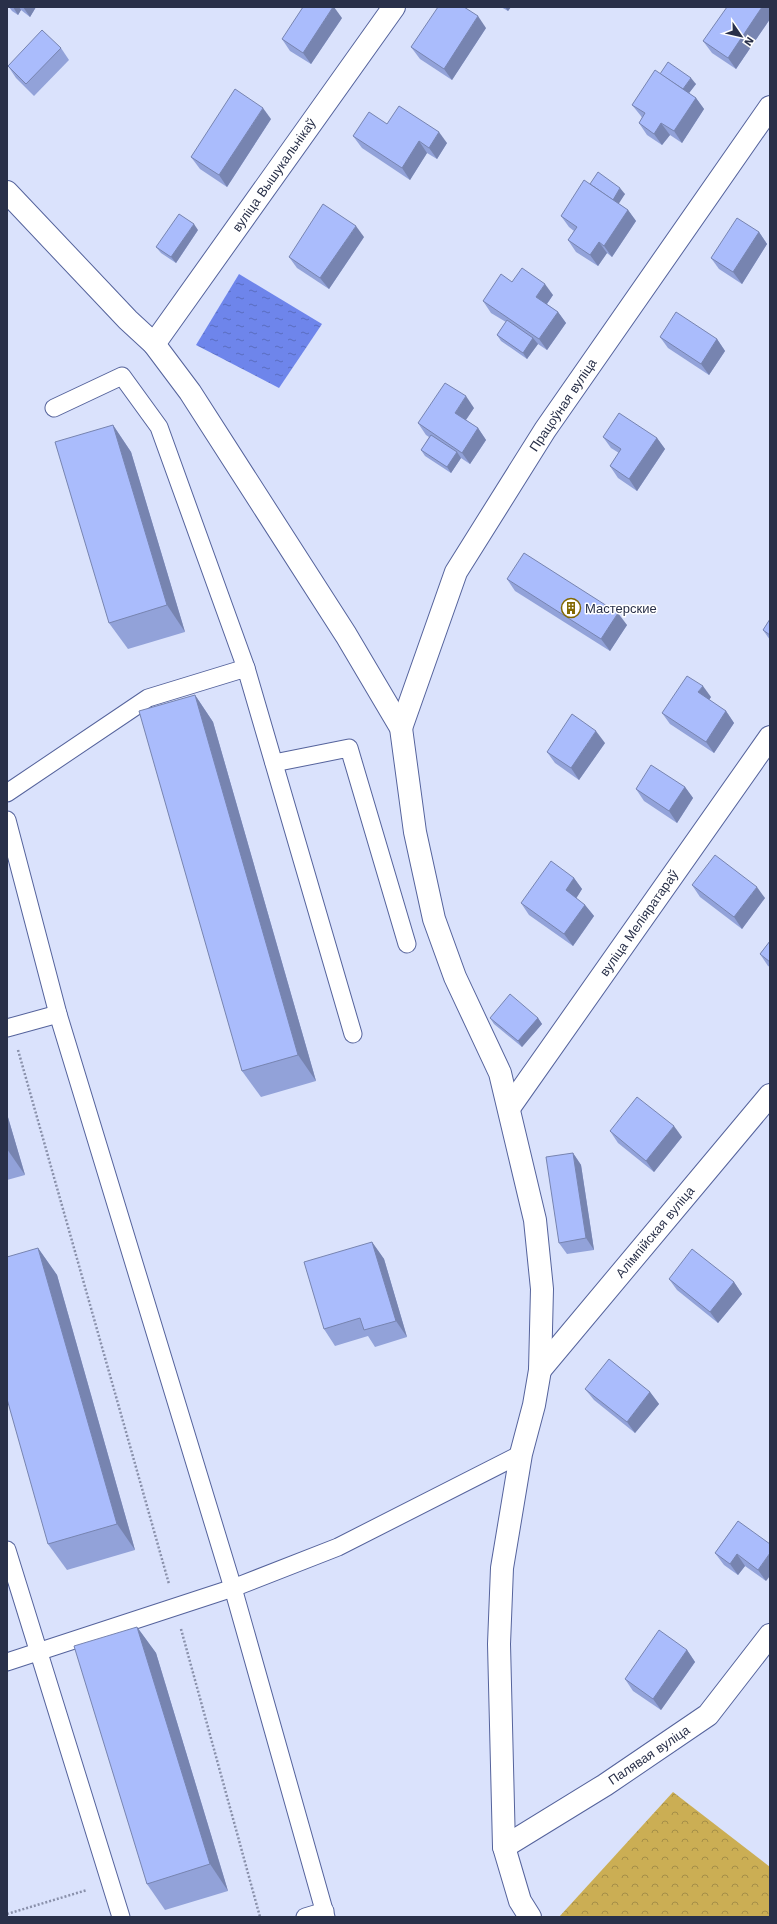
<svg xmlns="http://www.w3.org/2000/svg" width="777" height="1924" viewBox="0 0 777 1924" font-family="'Work Sans',sans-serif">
	<defs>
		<pattern id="park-crowns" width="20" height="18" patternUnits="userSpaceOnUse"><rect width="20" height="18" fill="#cbae54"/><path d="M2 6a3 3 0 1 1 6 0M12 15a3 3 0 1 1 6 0" fill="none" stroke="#a58e48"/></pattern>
		<pattern id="water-ripples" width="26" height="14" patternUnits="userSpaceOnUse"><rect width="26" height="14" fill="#6e85eb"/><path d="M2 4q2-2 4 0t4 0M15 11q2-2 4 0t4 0" fill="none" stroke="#5a6dc0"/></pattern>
	</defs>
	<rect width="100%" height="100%" fill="#dae2fc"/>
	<polygon fill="url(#park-crowns)" points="673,1792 770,1867 770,1917 559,1917"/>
	<polygon fill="url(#water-ripples)" points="239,274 322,324 279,388 196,345"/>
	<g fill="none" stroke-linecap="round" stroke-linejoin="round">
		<defs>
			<g id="lane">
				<polyline points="54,408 122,376 159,427 246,668"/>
				<polyline points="274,763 349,748 407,944"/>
				<polyline points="7,793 148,698 246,668 353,1034"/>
				<polyline points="7,820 58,1014 233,1588 326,1917"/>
				<polyline points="7,1028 58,1014"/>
				<polyline points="7,1550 121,1917"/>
				<polyline points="7,1662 233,1588 338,1547 521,1454"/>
				<polyline points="305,1917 325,1911"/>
			</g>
			<g id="street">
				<polyline points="7,192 128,320 154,344 190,392 346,635 401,728 415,832 434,919 455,977 500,1073 535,1220 542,1289 540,1370 534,1405 521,1454 502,1568 499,1644 504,1847 520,1901 530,1917"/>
				<polyline points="154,344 394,7"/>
				<polyline points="401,728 456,572 545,430 770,107"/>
				<polyline points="509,1108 770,737"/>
				<polyline points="540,1370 770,1095"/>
				<polyline points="504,1847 605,1785 708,1715 770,1635"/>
			</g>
		</defs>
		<use href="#lane" stroke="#55639c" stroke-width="19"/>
		<use href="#street" stroke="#55639c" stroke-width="24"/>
		<g stroke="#8990aa" stroke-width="2.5" stroke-dasharray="2 2" stroke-linecap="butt">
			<polyline points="18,1050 169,1584"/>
			<polyline points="181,1629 260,1917"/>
			<polyline points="7,1914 87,1890"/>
		</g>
		<use href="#lane" stroke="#fff" stroke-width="17"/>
		<use href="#street" stroke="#fff" stroke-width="22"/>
	</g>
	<g fill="#92a2d9">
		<polygon points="9,7 36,7 30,17 21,10 18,15 12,11"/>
		<polygon points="501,7 511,7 508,11"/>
		<polygon points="770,7 770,19 736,69 712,53 703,41"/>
		<polygon points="342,18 311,64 290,51 282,39"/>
		<polygon points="486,28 452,80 420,59 411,47"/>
		<polygon points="61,48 69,60 34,96 16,78 8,66"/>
		<polygon points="660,74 696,84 689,93 696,98 704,109 682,143 670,135 662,145 647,135 639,123 642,118 641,116 632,105"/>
		<polygon points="271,119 227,187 200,169 191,157"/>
		<polygon points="387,124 447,143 437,159 427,153 410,180 362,148 353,136"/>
		<polygon points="590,184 625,194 618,203 628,210 636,221 612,257 607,253 598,266 576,252 568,240 574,231 569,227 561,216"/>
		<polygon points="198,230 176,263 161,253 156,247"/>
		<polygon points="759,232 767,244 742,284 719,269 711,258"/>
		<polygon points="364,237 329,289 297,268 289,257"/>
		<polygon points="512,282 553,295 547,304 558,312 566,323 547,350 538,344 527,359 501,341 497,335 506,322 491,313 483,301"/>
		<polygon points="660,337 717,339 725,351 709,375 668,348"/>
		<polygon points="474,408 466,420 478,428 486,440 470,464 461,458 451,473 425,456 421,450 429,437 426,435 418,423"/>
		<polygon points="113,425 131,452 185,632 128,649 109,623"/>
		<polygon points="603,437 657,438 665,449 637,491 618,478 610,466 619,453 611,448"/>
		<polygon points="507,579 627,625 610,651 515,591"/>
		<polygon points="770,619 770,640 763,630"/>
		<polygon points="195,695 213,722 316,1081 261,1097 242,1071"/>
		<polygon points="711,697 709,700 726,711 734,723 714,753 670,724 662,713"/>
		<polygon points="605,743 579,780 555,763 547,752"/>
		<polygon points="685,787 693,798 677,823 644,801 636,789"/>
		<polygon points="574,878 582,889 576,898 585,905 594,916 573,946 529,915 521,903"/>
		<polygon points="692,885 765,898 742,929 700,897"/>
		<polygon points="770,941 770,967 768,966 760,954"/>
		<polygon points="490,1018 538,1018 542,1024 522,1047 494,1024"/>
		<polygon points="7,1114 25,1175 7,1180"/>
		<polygon points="610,1131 682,1137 654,1172 618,1143"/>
		<polygon points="573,1153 581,1165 594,1250 567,1254 559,1243"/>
		<polygon points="372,1242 384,1259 407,1337 375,1347 368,1336 335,1346 324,1329"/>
		<polygon points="38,1248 57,1275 135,1550 67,1570 48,1544"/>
		<polygon points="669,1279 734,1282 742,1294 718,1323 677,1290"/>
		<polygon points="585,1389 650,1392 659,1404 635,1433 594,1400"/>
		<polygon points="738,1521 766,1581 745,1566 738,1575 724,1565 715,1553"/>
		<polygon points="137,1627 156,1653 228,1891 165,1910 147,1884"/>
		<polygon points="687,1650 695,1662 661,1710 633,1691 625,1679"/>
	</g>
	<g fill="#7784b0">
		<polygon points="13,7 19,7 21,10 18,15"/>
		<polygon points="23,7 36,7 30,17"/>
		<polygon points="333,7 334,7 342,18 311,64 303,53"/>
		<polygon points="505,7 511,7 508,11"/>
		<polygon points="762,7 770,7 770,19 736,69 728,58"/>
		<polygon points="478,16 486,28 452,80 444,69"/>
		<polygon points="691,78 696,84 686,97 682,91"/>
		<polygon points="696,98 704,109 682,143 674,131"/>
		<polygon points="263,108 271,119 227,187 219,175"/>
		<polygon points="661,123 670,135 662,145 654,134"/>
		<polygon points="439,132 447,143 437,159 429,148"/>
		<polygon points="419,141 427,153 410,180 402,168"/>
		<polygon points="620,188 625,194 616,208 611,202"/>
		<polygon points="628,210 636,221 612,257 604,246"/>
		<polygon points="194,224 198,230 176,263 171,257"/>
		<polygon points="356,226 364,237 329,289 320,278"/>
		<polygon points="759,232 767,244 742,284 733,272"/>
		<polygon points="599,242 607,253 598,266 590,255"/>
		<polygon points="545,284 553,295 544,308 536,297"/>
		<polygon points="558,312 566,323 547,350 539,339"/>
		<polygon points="533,338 538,344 527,359 523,353"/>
		<polygon points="717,339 725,351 709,375 701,364"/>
		<polygon points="466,396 474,408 463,424 455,413"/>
		<polygon points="113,425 131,452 185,632 167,605"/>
		<polygon points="478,428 486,440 470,464 462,453"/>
		<polygon points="657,438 665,449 637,491 629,479"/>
		<polygon points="457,452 461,458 451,473 447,467"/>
		<polygon points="618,613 627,625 610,651 601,639"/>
		<polygon points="703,686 711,697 706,704 698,692"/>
		<polygon points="195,695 213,722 316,1081 298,1055"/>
		<polygon points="726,711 734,723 714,753 706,742"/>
		<polygon points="596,731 605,743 579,780 571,768"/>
		<polygon points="685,787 693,798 677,823 669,811"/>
		<polygon points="574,878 582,889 574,902 566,890"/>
		<polygon points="757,887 765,898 742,929 734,917"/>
		<polygon points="585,905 594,916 573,946 564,934"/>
		<polygon points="538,1018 542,1024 522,1047 518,1041"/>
		<polygon points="7,1114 25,1175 7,1149"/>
		<polygon points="674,1126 682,1137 654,1172 646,1161"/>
		<polygon points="573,1153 581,1165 594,1250 586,1238"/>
		<polygon points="372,1242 384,1259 407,1337 396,1321"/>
		<polygon points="38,1248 57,1275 135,1550 117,1524"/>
		<polygon points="734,1282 742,1294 718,1323 710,1312"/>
		<polygon points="650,1392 659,1404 635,1433 627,1422"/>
		<polygon points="770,1553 770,1576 766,1581 758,1570"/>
		<polygon points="737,1554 745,1566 738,1575 730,1564"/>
		<polygon points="137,1627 156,1653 228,1891 210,1864"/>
		<polygon points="687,1650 695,1662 661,1710 653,1699"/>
	</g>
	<g fill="#aabcfc" stroke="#7784b0">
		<polygon points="303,7 333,7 303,53 282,39"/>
		<polygon points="438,7 464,7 478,16 444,69 411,47"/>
		<polygon points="727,7 762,7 728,58 703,41"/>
		<polygon points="42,30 61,48 26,84 8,66"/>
		<polygon points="668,62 691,78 683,89 660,74"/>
		<polygon points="655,70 696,98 674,131 661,123 654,134 639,123 645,113 632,105"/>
		<polygon points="235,89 263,108 219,175 191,157"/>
		<polygon points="399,106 439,132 429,148 419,141 402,168 353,136 369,112 387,124"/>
		<polygon points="598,172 620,188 613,200 590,184"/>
		<polygon points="584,180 628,210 604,246 599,242 590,255 568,240 577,227 561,216"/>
		<polygon points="323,204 356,226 320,278 289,257"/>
		<polygon points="179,214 194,224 171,257 156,247"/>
		<polygon points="737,218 759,232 733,272 711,258"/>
		<polygon points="522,268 545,284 536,297 558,312 539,339 483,301 501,274 512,282"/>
		<polygon points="676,312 717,339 701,364 660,337"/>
		<polygon points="507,320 533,338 523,353 497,335"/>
		<polygon points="445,383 466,396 455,413 478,428 462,453 418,423"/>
		<polygon points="619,413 657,438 629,479 610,466 621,449 603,437"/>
		<polygon points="113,425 167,605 109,623 55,442"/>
		<polygon points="431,435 457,452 447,467 421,450"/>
		<polygon points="524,553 618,613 601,639 507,579"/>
		<polygon points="770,619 770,635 763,630"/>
		<polygon points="687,676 703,686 698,692 726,711 706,742 662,713"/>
		<polygon points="195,695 298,1055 242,1071 139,711"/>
		<polygon points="572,714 596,731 571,768 547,752"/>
		<polygon points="651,765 685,787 669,811 636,789"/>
		<polygon points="715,855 757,887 734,917 692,885"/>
		<polygon points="551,861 574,878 566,890 585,905 564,934 521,903"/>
		<polygon points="770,941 770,962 760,954"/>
		<polygon points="510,994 538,1018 518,1041 490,1018"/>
		<polygon points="637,1097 674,1126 646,1161 610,1131"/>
		<polygon points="573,1153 586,1238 559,1243 546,1157"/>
		<polygon points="372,1242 396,1321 364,1330 360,1318 324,1329 304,1262"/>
		<polygon points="38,1248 117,1524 48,1544 7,1399 7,1257"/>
		<polygon points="692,1249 734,1282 710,1312 669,1279"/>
		<polygon points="609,1359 650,1392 627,1422 585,1389"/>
		<polygon points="738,1521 770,1544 770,1553 758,1570 737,1554 730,1564 715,1553"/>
		<polygon points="137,1627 210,1864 147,1884 74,1646"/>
		<polygon points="659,1630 687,1650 653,1699 625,1679"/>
	</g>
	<defs>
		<symbol id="building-ring" viewBox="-11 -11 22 22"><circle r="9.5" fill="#fff" stroke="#836902" stroke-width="1.5"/><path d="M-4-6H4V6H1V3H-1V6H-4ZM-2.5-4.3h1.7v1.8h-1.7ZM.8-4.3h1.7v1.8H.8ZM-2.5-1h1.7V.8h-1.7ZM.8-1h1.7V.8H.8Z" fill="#836902"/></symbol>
	</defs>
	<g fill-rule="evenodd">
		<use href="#building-ring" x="560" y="597" width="22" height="22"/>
	</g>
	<g text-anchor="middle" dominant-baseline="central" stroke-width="3" stroke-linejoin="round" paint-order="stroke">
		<g font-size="13" fill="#293049" stroke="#fff">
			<text transform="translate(274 175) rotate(-55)">вуліца Вышукальнікаў</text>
			<text transform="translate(563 405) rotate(-56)">Працоўная вуліца</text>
			<text transform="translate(639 923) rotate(-55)">вуліца Меліяратараў</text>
			<text transform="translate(655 1232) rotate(-50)">Алімпійская вуліца</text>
			<text transform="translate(649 1755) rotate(-34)">Палявая вуліца</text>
		</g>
		<g font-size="13" fill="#293049" stroke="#fff" text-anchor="start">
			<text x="585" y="608">Мастерские</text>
		</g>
	</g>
	<rect width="777" height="1924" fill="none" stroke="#293049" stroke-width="16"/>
	<g transform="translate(741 36) rotate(124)" stroke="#ffffff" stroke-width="3" paint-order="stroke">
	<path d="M0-3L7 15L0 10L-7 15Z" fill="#293049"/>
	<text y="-6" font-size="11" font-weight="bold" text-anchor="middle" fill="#293049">N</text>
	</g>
</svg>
